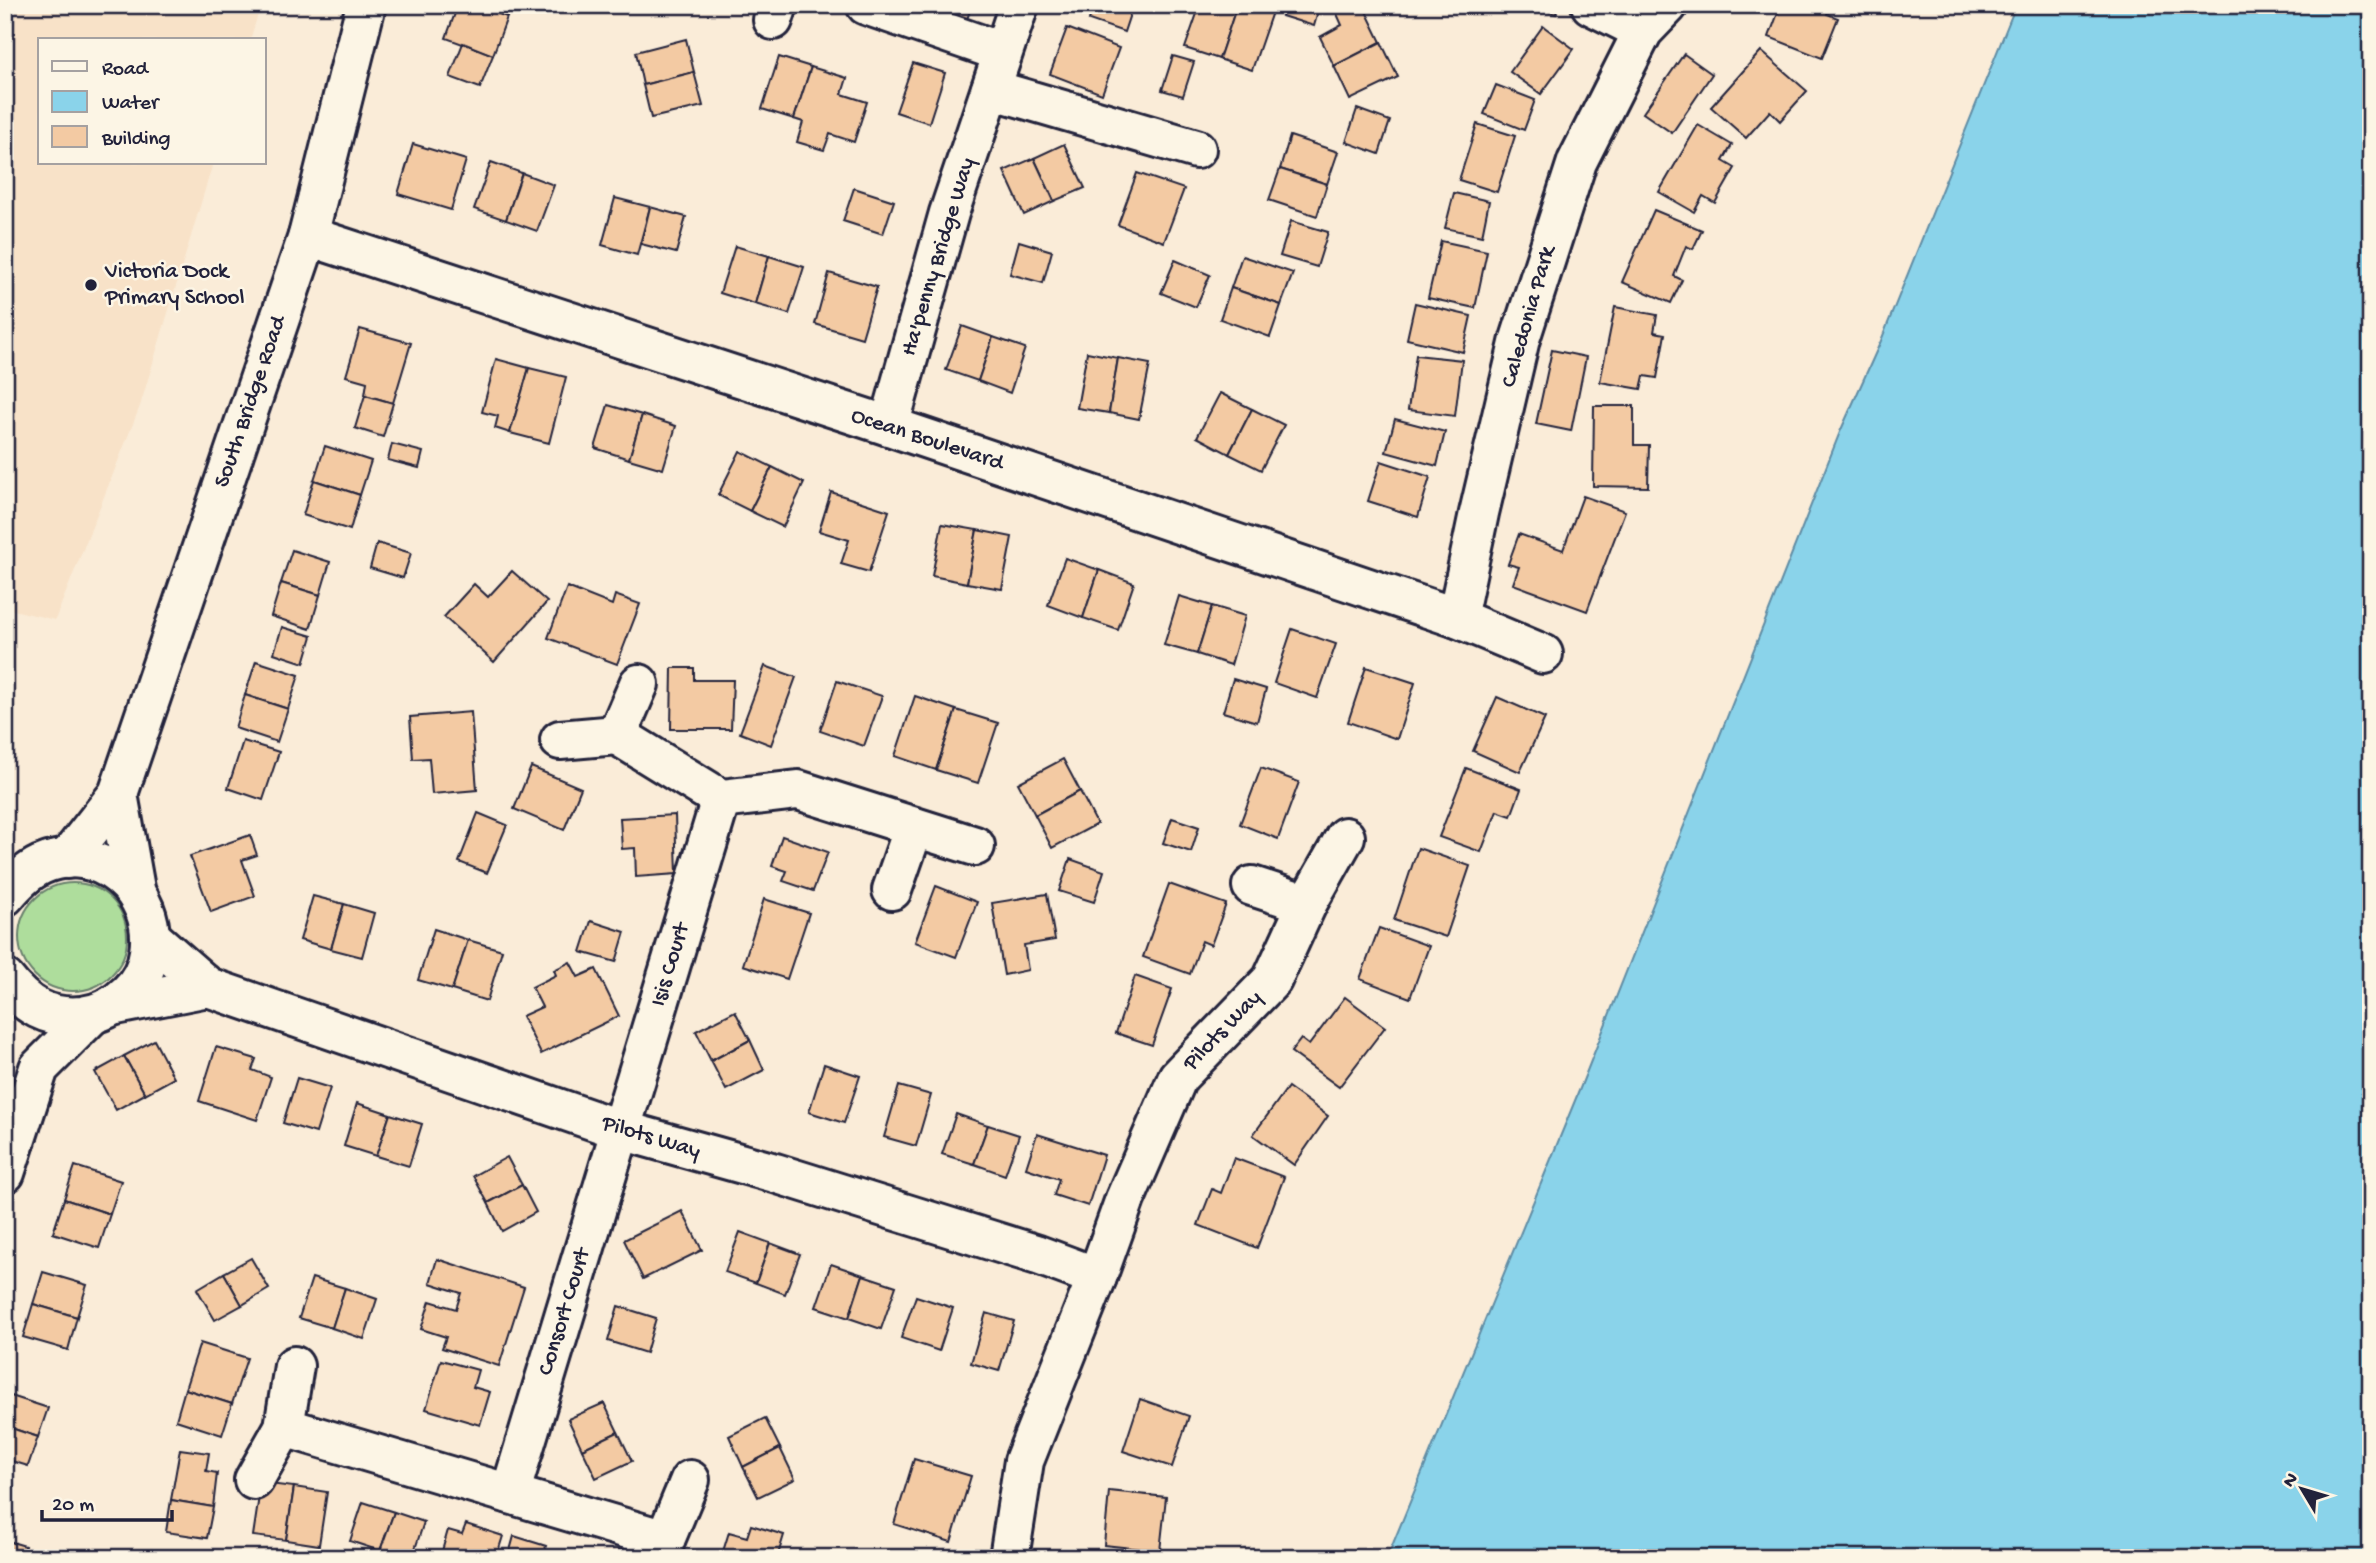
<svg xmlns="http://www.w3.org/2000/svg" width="2376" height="1563" viewBox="0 0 2376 1563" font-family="'Gochi Hand',sans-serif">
	<rect width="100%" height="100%" fill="#faecd8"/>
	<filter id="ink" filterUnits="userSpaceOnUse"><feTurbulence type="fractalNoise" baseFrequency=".0143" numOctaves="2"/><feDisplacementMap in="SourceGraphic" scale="14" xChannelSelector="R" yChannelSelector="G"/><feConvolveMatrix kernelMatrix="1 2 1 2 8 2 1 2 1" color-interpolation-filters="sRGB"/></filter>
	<g filter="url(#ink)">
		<polygon fill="#f8e2c8" points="5,5 261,5 250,40 40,40 40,163 213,163 140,406 55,620 5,608"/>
		<circle fill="#aedd9c" stroke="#68806c" stroke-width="2" cx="73" cy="937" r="54"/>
		<polygon fill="#8ad3ea" stroke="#608ca4" stroke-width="2" points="2016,5 2371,5 2371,1558 1387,1558 1581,1086 1840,432 1880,343"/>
		<g fill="#f3caa3" stroke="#22223b" stroke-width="2">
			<polygon points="458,5 476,5 507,17 493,55 446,38"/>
			<polygon points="476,5 511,5 507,17"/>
			<polygon points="918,5 972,5 966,22"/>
			<polygon points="1094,5 1133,5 1124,32 1089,20"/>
			<polygon points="1200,5 1237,5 1219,59 1185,48"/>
			<polygon points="1237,5 1274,6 1252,70 1219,59"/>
			<polygon points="1286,5 1320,5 1314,26 1282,16"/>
			<polygon points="1333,5 1363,5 1381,42 1334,66 1320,37 1342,25"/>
			<polygon points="1524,5 1558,5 1556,14"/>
			<polygon points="1781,5 1830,5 1827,14 1838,18 1822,58 1769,37"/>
			<polygon points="1543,26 1574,49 1541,94 1510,72"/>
			<polygon points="1067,28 1119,48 1102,94 1050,74"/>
			<polygon points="686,39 694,72 643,85 636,52"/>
			<polygon points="1381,42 1398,77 1350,100 1334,66"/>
			<polygon points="463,43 493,55 480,88 450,77"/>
			<polygon points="1761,51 1807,91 1780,121 1770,111 1746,138 1711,107"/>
			<polygon points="1684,54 1712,74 1672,133 1643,113"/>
			<polygon points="1173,56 1194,62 1183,96 1162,90"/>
			<polygon points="779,57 811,67 794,119 762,109"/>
			<polygon points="913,63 945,73 929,123 896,112"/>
			<polygon points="811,67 847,78 842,94 867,102 854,142 830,134 824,150 797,142 803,122 794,119"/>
			<polygon points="694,72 703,106 651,118 643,85"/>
			<polygon points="1496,85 1535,100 1524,130 1484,114"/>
			<polygon points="1357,109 1390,121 1379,154 1346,142"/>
			<polygon points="1477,124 1515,136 1497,192 1459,180"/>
			<polygon points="1698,125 1732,145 1723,161 1735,168 1715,203 1703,196 1694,212 1659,192"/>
			<polygon points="1290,136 1338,152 1327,184 1280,169"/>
			<polygon points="413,144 466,160 451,210 398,194"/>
			<polygon points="1064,144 1085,188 1054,201 1034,158"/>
			<polygon points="1034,158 1054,201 1024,215 1004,171"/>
			<polygon points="491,162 522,173 506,220 474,209"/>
			<polygon points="1280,169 1327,184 1317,216 1269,200"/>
			<polygon points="522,173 554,185 537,231 506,220"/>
			<polygon points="1137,173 1184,189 1164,242 1118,225"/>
			<polygon points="854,188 894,201 883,234 843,221"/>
			<polygon points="1454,193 1489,201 1482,236 1445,228"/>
			<polygon points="615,198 650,207 637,255 602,245"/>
			<polygon points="650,207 686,217 676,253 641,244"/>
			<polygon points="1654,210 1702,230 1693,249 1686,246 1674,276 1682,280 1671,303 1622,282"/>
			<polygon points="1291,221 1328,232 1317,267 1280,256"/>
			<polygon points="1019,241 1052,251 1043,283 1010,274"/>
			<polygon points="1441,241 1487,251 1475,308 1428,298"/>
			<polygon points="735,246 769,256 755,304 720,293"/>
			<polygon points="769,256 804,267 789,314 755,304"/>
			<polygon points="1242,256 1293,273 1281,305 1231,288"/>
			<polygon points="1175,260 1210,275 1196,307 1161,293"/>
			<polygon points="829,273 877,287 862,338 815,324"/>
			<polygon points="1231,288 1281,305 1270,337 1220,319"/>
			<polygon points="1415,303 1471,316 1463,352 1407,339"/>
			<polygon points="1615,307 1657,315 1654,332 1665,334 1657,378 1644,376 1641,389 1600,382"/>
			<polygon points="962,326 993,337 978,381 946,370"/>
			<polygon points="360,329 411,343 393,403 365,395 367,382 346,376"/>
			<polygon points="993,337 1025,348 1010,393 978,381"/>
			<polygon points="1552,350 1586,357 1571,431 1536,424"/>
			<polygon points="1087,352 1118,358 1109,413 1077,408"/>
			<polygon points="1416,355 1462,360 1455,416 1408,410"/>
			<polygon points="1118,358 1150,364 1139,419 1109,413"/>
			<polygon points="496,359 529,368 510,433 495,428 498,416 482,412"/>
			<polygon points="529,368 566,377 549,443 510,433"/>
			<polygon points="1220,393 1252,409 1229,454 1197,437"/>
			<polygon points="365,395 393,403 383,437 355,428"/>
			<polygon points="608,405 642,415 629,459 595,448"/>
			<polygon points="1594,406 1634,406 1634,445 1649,445 1648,487 1593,486"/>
			<polygon points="1252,409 1284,425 1261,470 1229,454"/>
			<polygon points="642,415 676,426 663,469 629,459"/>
			<polygon points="1395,419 1445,432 1437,466 1386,452"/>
			<polygon points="392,444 423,452 419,468 388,460"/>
			<polygon points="325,446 371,461 360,495 314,480"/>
			<polygon points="740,451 772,467 750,511 718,495"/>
			<polygon points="1381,461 1430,477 1418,517 1368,501"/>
			<polygon points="772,467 804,483 783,527 750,511"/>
			<polygon points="314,480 360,495 350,530 303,515"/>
			<polygon points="831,492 889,511 869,572 841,564 849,540 819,531"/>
			<polygon points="1583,496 1625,511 1587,611 1513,584 1519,567 1508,564 1519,534 1563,550"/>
			<polygon points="942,524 977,530 967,583 932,576"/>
			<polygon points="977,530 1012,537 1002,589 967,583"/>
			<polygon points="377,543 411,553 403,578 370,568"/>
			<polygon points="292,550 330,562 320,595 281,583"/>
			<polygon points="1065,558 1099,570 1083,618 1048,605"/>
			<polygon points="1099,570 1134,583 1118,630 1083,618"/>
			<polygon points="512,571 547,602 494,662 444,617 474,584 488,597"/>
			<polygon points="281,583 320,595 310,629 271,616"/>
			<polygon points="567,587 612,605 615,595 640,604 617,664 548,638"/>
			<polygon points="1179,596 1212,606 1197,654 1164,645"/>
			<polygon points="1212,606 1245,616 1231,665 1197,654"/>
			<polygon points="282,627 312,636 304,663 274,653"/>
			<polygon points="1292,629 1336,644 1317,698 1274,683"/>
			<polygon points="256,661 299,675 288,709 245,695"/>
			<polygon points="765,666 796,677 771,745 740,733"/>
			<polygon points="1366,667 1415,683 1397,739 1348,722"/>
			<polygon points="672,668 694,668 694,680 733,680 731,729 671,729"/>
			<polygon points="1233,679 1266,689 1257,722 1223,712"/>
			<polygon points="837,681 882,696 864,746 820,731"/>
			<polygon points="245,695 288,709 277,742 235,728"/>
			<polygon points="915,696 956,710 936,770 895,756"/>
			<polygon points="1497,697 1545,718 1520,772 1473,751"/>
			<polygon points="956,710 998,723 978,783 936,770"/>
			<polygon points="471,712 477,790 432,794 429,758 413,759 410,717"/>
			<polygon points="243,741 279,752 263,800 228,788"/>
			<polygon points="1063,759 1080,791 1035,815 1018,783"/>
			<polygon points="531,767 581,788 564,830 514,809"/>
			<polygon points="1261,768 1299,782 1278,839 1240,824"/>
			<polygon points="1466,768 1521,789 1511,816 1497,811 1481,852 1439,837"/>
			<polygon points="1080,791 1097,824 1052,848 1035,815"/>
			<polygon points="478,813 507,825 487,873 459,862"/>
			<polygon points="675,815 677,874 636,877 635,848 622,849 620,818"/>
			<polygon points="1172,818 1199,827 1191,852 1163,843"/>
			<polygon points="250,835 257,855 242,860 255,896 211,912 190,856"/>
			<polygon points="782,836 828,852 813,891 783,881 787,871 772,866"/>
			<polygon points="1418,848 1470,866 1446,937 1394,920"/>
			<polygon points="1070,859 1104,871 1094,902 1059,891"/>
			<polygon points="1169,884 1226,904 1211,945 1202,941 1190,974 1143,957"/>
			<polygon points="936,886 977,902 956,957 915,942"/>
			<polygon points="1047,894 1055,940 1024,945 1028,970 1004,975 992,903"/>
			<polygon points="313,896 344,904 331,949 300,940"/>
			<polygon points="764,899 809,913 787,979 743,965"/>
			<polygon points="344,904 374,913 362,957 331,949"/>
			<polygon points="591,921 625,932 616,962 581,952"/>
			<polygon points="1379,928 1429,946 1410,998 1360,979"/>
			<polygon points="434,929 468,940 452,990 418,980"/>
			<polygon points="468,940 502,950 487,1001 452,990"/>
			<polygon points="570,962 578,977 596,969 619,1016 541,1054 522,1016 542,1007 532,987 556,975 554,970"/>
			<polygon points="1135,976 1172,989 1152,1045 1116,1033"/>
			<polygon points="1345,997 1385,1027 1339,1087 1291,1052 1301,1039 1309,1045"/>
			<polygon points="735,1011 750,1040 711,1061 696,1031"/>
			<polygon points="154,1040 174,1078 145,1094 124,1056"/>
			<polygon points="750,1040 764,1070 726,1090 711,1061"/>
			<polygon points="216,1047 256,1059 252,1070 271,1077 257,1120 199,1101"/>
			<polygon points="124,1056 145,1094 116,1110 95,1072"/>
			<polygon points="824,1064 860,1076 844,1123 809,1112"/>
			<polygon points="297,1078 330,1088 316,1133 283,1123"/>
			<polygon points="899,1086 931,1095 916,1146 884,1137"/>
			<polygon points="1288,1087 1328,1116 1294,1165 1253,1135"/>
			<polygon points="357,1103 390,1114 376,1156 344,1146"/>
			<polygon points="390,1114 422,1124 409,1166 376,1156"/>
			<polygon points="956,1114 988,1125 974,1164 942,1154"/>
			<polygon points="988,1125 1019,1135 1005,1175 974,1164"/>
			<polygon points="1037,1134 1104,1155 1088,1206 1054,1195 1059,1179 1026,1168"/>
			<polygon points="507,1157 522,1185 488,1203 473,1176"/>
			<polygon points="1234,1158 1284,1177 1257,1248 1198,1225 1212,1189 1221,1193"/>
			<polygon points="75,1166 121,1181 110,1214 64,1199"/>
			<polygon points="522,1185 536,1212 502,1231 488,1203"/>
			<polygon points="64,1199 110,1214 99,1248 53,1233"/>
			<polygon points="682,1211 702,1250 643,1279 624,1240"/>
			<polygon points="740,1232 770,1243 756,1283 725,1272"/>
			<polygon points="770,1243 800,1254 785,1294 756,1283"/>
			<polygon points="251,1258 269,1289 242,1305 224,1273"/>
			<polygon points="437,1259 524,1287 499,1366 442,1348 446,1337 421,1329 430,1301 456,1309 461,1293 430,1283"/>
			<polygon points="831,1264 863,1275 849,1318 816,1307"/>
			<polygon points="43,1272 87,1285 77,1317 33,1304"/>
			<polygon points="224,1273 242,1305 215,1320 197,1289"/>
			<polygon points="863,1275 896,1286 881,1329 849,1318"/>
			<polygon points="312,1278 345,1288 332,1328 299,1318"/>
			<polygon points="345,1288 377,1299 364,1339 332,1328"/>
			<polygon points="916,1296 953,1308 939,1351 901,1338"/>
			<polygon points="33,1304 77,1317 68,1350 23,1337"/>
			<polygon points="618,1306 656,1318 646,1353 608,1341"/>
			<polygon points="986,1313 1014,1321 999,1371 971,1363"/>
			<polygon points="200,1343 247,1358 232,1404 185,1389"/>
			<polygon points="441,1360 478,1370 473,1387 490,1392 480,1425 426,1409"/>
			<polygon points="185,1389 232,1404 222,1435 176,1420"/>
			<polygon points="5,1394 48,1408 38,1437 5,1426"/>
			<polygon points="1140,1399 1189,1416 1172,1467 1123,1451"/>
			<polygon points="604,1403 618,1432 582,1449 568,1419"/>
			<polygon points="765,1418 780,1448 743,1467 729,1436"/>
			<polygon points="5,1426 38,1437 28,1466 5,1459"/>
			<polygon points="618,1432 632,1461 596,1478 582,1449"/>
			<polygon points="780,1448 795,1479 758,1497 743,1467"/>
			<polygon points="180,1449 209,1453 206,1471 217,1473 213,1507 171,1500"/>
			<polygon points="914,1459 971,1476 951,1542 894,1524"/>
			<polygon points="261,1483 294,1487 286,1540 253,1536"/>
			<polygon points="294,1487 327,1492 319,1545 286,1540"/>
			<polygon points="5,1489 15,1492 5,1523"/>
			<polygon points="1109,1491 1166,1497 1160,1551 1104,1545"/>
			<polygon points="171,1500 213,1507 207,1538 166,1532"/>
			<polygon points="363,1502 394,1512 380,1551 350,1541"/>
			<polygon points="394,1512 424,1522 412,1558 400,1558 380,1551"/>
			<polygon points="466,1524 503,1536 496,1558 440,1558 448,1530 462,1534"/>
			<polygon points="751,1525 784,1535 777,1558 721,1558 729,1532 747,1537"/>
			<polygon points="514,1536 546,1546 542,1558 508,1558"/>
			<polygon points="5,1540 25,1546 22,1558 5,1558"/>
			<polygon points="152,1550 171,1558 149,1558"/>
			<polygon points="908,1552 927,1558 906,1558"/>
		</g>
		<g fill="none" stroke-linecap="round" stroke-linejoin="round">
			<defs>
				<g id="minor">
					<polyline points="866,5 1002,52"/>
					<polyline points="1591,5 1643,31"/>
					<polyline points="773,20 778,5"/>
					<polyline points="991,89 1196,149"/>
					<polyline points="308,236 889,426 1457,618 1543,654"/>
					<polyline points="889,426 949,213 1019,5"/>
					<polyline points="1457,618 1479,513 1520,339 1577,162 1643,31 1668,5"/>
					<polyline points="617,735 721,799 798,790 975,846"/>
					<polyline points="560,740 617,735 639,684"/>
					<polyline points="118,794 135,889"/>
					<polyline points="67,859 118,794 308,236 366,5"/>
					<polyline points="1252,886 1307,904"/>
					<polyline points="892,890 914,827"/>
					<path d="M5,896C15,884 26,872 41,865C98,839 159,892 149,952C147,967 140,982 128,993C115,1006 100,1014 82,1016C47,1019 26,1006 5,979"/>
					<polyline points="152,938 208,987 621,1130 775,1173 1038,1255 1097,1277"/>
					<polyline points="116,1005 208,987"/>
					<polyline points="5,1173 39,1068 92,1015"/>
					<polyline points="284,1427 665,1540"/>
					<polyline points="254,1480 284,1427 294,1366"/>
					<polyline points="510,1494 721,799"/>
					<polyline points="661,1558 665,1540 690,1480"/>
					<polyline points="1009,1558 1024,1461 1097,1277 1125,1199 1178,1077 1272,980 1307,904 1345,837"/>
				</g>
			</defs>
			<use href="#minor" stroke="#22223b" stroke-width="44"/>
			<use href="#minor" stroke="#fcf5e5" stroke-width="38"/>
		</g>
	</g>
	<circle fill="#22223b" stroke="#fcf5e5" stroke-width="2.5" cx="91" cy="285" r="7"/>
	<g text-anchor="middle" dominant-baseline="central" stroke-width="5" stroke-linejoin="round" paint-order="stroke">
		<g font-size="23" fill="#22223b" stroke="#fcf5e5">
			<text transform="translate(939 257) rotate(-73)">Ha'penny Bridge Way</text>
			<text transform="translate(1529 317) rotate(-74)">Caledonia Park</text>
			<text transform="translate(251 402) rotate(-71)">South Bridge Road</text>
			<text transform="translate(927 440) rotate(18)">Ocean Boulevard</text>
			<text transform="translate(671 965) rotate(-73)">Isis Court</text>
			<text transform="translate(1223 1031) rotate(-46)">Pilots Way</text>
			<text transform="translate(651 1138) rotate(17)">Pilots Way</text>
			<text transform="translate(565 1312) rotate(-73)">Consort Court</text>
		</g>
		<g font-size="23" fill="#22223b" stroke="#fcf5e5" text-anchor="start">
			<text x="105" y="272">Victoria Dock<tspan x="105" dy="26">Primary School</tspan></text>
		</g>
	</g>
	<rect width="2376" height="1563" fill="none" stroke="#fcf5e5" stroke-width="28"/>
	<rect x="14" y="14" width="2348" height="1535" fill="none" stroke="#22223b" stroke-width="2.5" filter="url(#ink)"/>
	<rect x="38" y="38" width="228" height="126" fill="#fcf5e5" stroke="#a5a1a1" stroke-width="2"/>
	<rect x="52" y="61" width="35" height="10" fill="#fcf5e5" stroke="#a5a1a1" stroke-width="2"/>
	<text x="102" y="74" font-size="21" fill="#22223b">Road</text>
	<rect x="52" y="91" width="35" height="21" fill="#8ad3ea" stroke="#a5a1a1" stroke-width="2"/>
	<text x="102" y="108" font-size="21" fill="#22223b">Water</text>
	<rect x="52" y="126" width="35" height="21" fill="#f3caa3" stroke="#a5a1a1" stroke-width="2"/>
	<text x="102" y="144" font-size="21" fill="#22223b">Building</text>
	<g transform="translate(2302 1489) rotate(308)" stroke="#fcf5e5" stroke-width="5" paint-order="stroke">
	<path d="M0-5L12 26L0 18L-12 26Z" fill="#22223b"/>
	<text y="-10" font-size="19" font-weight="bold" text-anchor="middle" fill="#22223b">N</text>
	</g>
	<path d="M42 1510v10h130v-10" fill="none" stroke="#22223b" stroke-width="3.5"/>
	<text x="52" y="1510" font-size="21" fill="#22223b" stroke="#fcf5e5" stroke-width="5" paint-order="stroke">20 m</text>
</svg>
